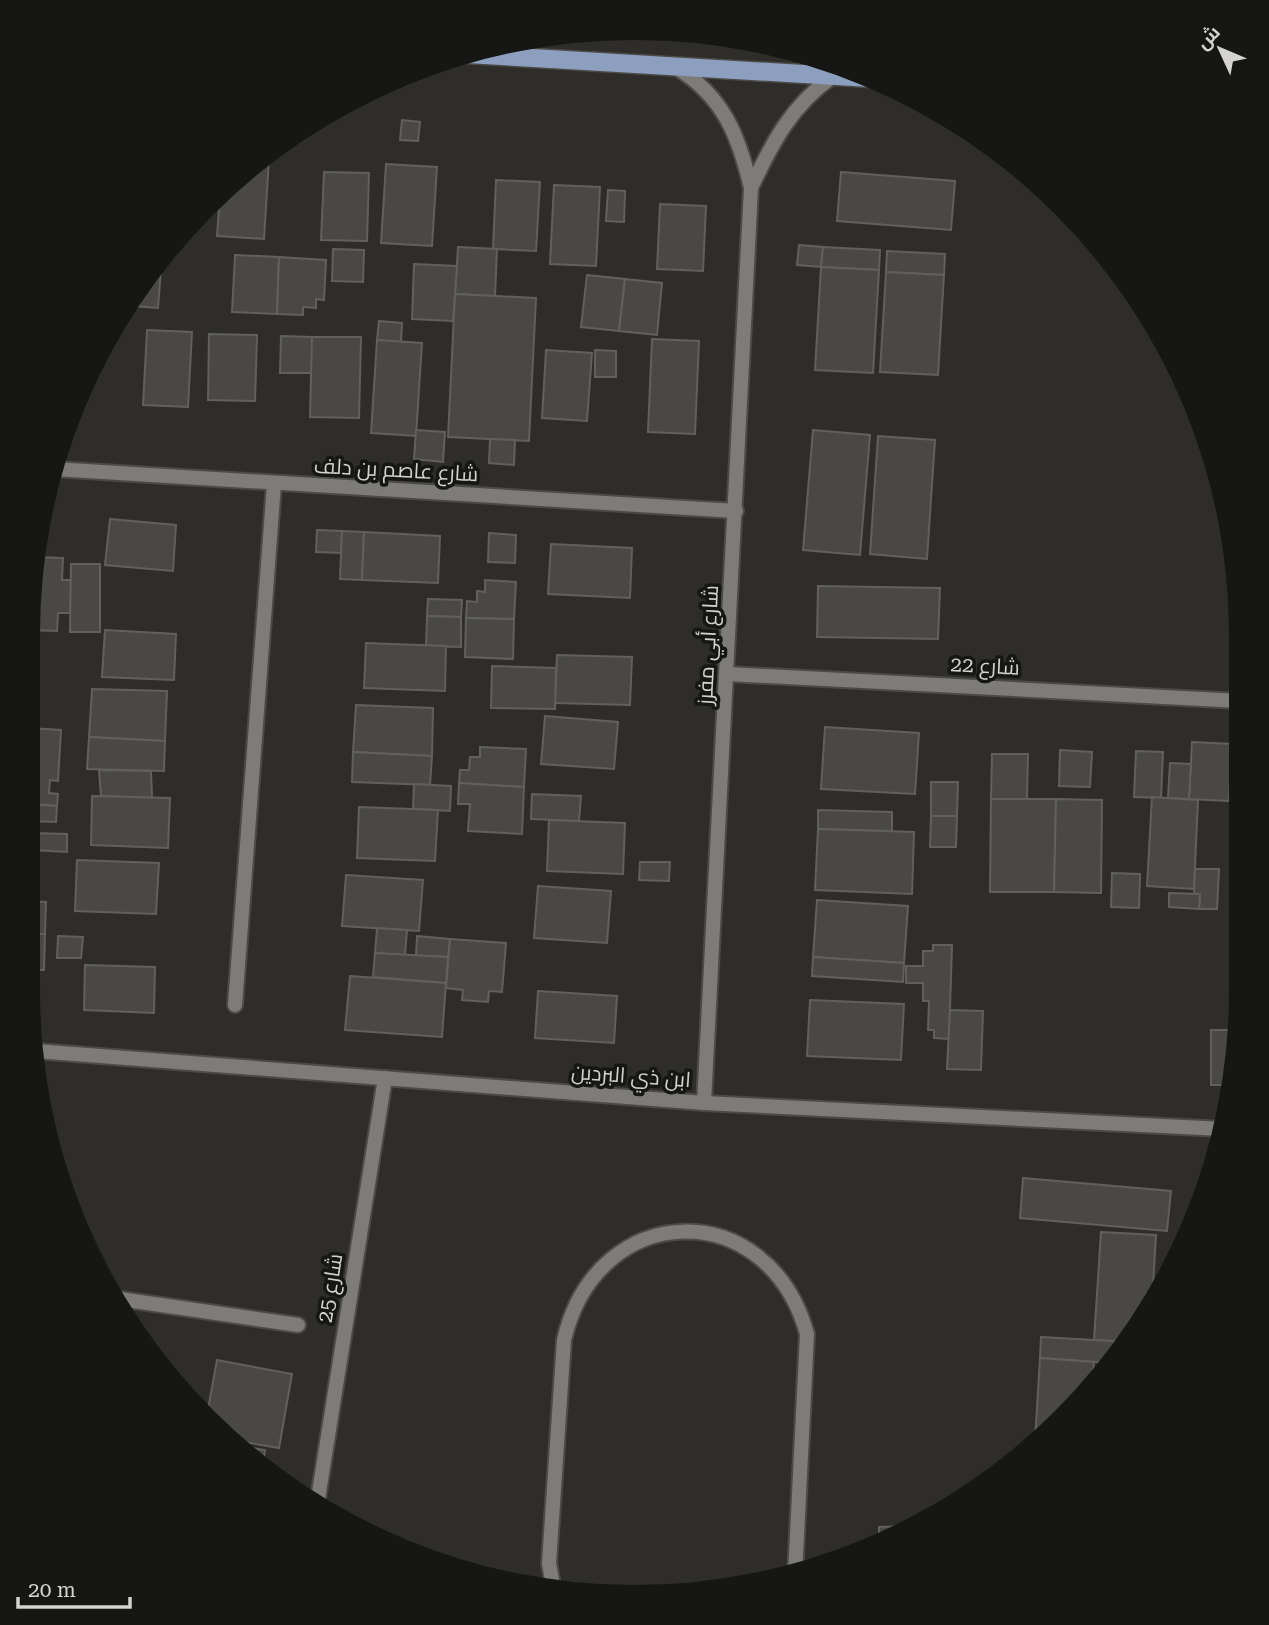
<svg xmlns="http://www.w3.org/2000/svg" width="1269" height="1625" viewBox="0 0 1269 1625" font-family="'Roboto Serif',Cairo,serif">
	<rect width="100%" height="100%" fill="#2f2d2a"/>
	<g fill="#494844" stroke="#62605c" stroke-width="2">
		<polygon points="402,120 420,122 418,141 400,140"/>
		<polygon points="263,159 269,159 264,239 217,236 220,194 234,179"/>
		<polygon points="386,164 437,167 432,246 381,243"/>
		<polygon points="324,172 369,173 367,241 321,240"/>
		<polygon points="841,172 955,181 951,230 837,221"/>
		<polygon points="496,180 540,182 536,251 493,249"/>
		<polygon points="554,185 600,187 596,266 550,264"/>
		<polygon points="608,190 625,191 624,222 606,221"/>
		<polygon points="660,204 706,206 703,271 657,269"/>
		<polygon points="799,245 823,247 821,267 797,265"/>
		<polygon points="458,247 497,249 495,296 455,294"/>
		<polygon points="823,247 880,250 879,270 821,267"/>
		<polygon points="333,249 364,250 363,282 332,281"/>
		<polygon points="887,251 945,254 944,275 886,272"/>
		<polygon points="235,255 279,257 277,314 232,312"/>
		<polygon points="162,256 158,308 132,306 154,265"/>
		<polygon points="279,257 326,260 324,300 316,299 316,308 303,307 303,315 277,314"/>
		<polygon points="414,264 457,266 453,321 412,319"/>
		<polygon points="821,267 879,270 873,373 815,370"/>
		<polygon points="886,272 944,275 938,375 880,372"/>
		<polygon points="587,275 625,279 619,331 581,327"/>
		<polygon points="625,279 662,283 657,335 619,331"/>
		<polygon points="455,294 536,298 529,441 448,437"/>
		<polygon points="379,321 402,323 401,342 377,340"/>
		<polygon points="147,330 192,332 188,407 143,405"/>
		<polygon points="209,334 257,335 255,401 208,400"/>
		<polygon points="281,336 312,337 312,373 280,373"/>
		<polygon points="312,337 361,337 359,418 310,417"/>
		<polygon points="652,339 699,341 695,434 648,432"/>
		<polygon points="377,340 422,343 416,436 371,433"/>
		<polygon points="546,350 592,353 587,421 542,418"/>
		<polygon points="595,350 616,351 616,377 595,377"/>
		<polygon points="416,430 445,432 443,462 414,459"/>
		<polygon points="813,430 870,435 860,555 803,550"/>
		<polygon points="878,436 935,440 927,559 870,554"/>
		<polygon points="490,439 515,440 514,465 489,463"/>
		<polygon points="110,519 176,525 173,571 105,565"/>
		<polygon points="317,530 342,531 341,553 316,552"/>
		<polygon points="342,531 364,532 362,580 340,579"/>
		<polygon points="364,532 440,536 438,583 362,580"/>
		<polygon points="489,533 516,535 515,563 488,562"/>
		<polygon points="551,544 632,548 630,598 548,594"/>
		<polygon points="37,557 63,558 62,580 71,580 70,613 58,613 57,631 29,630 29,595"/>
		<polygon points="71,564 100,564 100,632 70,632"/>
		<polygon points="485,580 516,582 514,619 466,618 467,601 477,602 477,591 485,592"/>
		<polygon points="818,586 940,588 938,639 817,637"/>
		<polygon points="428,599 462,600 461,617 427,616"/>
		<polygon points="427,616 461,617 461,647 426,646"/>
		<polygon points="466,618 514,619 513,659 465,657"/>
		<polygon points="105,630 176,634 174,680 102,677"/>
		<polygon points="366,643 446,646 445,691 364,688"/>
		<polygon points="557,655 632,657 630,705 555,703"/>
		<polygon points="492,666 556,668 555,709 491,708"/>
		<polygon points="92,689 167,691 165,741 89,737"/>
		<polygon points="356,705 433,708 432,756 353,752"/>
		<polygon points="545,716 618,722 614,769 541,764"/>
		<polygon points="825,727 919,733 915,794 821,789"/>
		<polygon points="29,728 61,730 58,781 50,780 49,793 58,794 57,806 29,804"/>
		<polygon points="89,737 165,741 164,771 87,769"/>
		<polygon points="1192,742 1232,744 1229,801 1189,799"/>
		<polygon points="480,747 526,749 524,787 459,783 460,770 469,770 470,757 480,757"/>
		<polygon points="1238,747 1240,747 1240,796 1237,796"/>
		<polygon points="1060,750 1092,752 1090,787 1059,786"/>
		<polygon points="1136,751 1163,752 1161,798 1134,797"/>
		<polygon points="353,752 432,756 430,785 352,782"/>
		<polygon points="992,754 1028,754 1027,799 991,799"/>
		<polygon points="1170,763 1191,764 1189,799 1168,798"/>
		<polygon points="99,770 151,771 152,798 101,796"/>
		<polygon points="931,782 958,782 957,816 931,816"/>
		<polygon points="459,783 524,787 522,834 468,831 470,804 458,804"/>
		<polygon points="414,784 451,786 450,811 413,809"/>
		<polygon points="532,794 581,796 579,821 531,819"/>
		<polygon points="92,796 170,798 168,848 91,845"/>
		<polygon points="1237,796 1240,796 1241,852 1236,852"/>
		<polygon points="1152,797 1198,800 1194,889 1147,886"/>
		<polygon points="991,799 1056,799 1054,892 990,892"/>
		<polygon points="1056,799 1102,800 1101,893 1054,892"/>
		<polygon points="29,804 57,806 56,822 29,821"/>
		<polygon points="359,807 438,810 435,861 357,858"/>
		<polygon points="818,810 892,812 892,831 818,829"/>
		<polygon points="931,816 957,816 956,847 930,847"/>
		<polygon points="549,820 625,823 623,874 547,871"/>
		<polygon points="818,829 914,832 912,894 815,890"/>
		<polygon points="33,833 67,834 67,852 32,850"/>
		<polygon points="77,860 159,863 156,914 75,911"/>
		<polygon points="640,862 670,862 669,881 639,880"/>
		<polygon points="1195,869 1219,869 1217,909 1199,909 1200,894 1194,894"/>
		<polygon points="1112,873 1140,874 1139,908 1111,907"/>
		<polygon points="346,875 423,880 419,931 342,926"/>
		<polygon points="538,886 611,891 607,943 534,938"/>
		<polygon points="1169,893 1200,894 1199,909 1169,907"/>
		<polygon points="817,900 908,906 904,963 813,957"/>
		<polygon points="28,901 46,902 45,934 28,934"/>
		<polygon points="377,928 407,930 405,955 375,953"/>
		<polygon points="28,934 45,934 44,970 28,970"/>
		<polygon points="58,936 83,937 81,958 57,958"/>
		<polygon points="417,936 450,939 448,957 416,956"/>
		<polygon points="450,939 506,943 502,992 489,991 488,1002 462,1000 463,990 446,988"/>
		<polygon points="933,945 952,945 949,1039 934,1038 934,1030 928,1030 929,1001 923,1001 923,983 906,983 906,966 923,966 923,951 933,951"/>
		<polygon points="375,953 448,957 446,983 373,977"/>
		<polygon points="813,957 904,963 903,982 812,976"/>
		<polygon points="85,965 155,967 154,1013 84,1010"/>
		<polygon points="350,976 446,983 442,1037 345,1030"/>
		<polygon points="538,991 617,996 614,1043 535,1038"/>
		<polygon points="810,1000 904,1004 901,1060 807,1056"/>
		<polygon points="950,1010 983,1011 981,1070 947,1069"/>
		<polygon points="1211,1030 1235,1030 1232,1085 1211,1085"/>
		<polygon points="1023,1178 1171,1191 1167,1231 1020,1218"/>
		<polygon points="1101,1232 1156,1235 1152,1303 1127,1342 1094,1340"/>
		<polygon points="1041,1337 1094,1340 1127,1342 1110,1363 1040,1358"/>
		<polygon points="1040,1358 1094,1362 1092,1384 1063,1420 1035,1441"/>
		<polygon points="217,1360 292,1374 279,1448 233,1440 206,1420"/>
		<polygon points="241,1446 265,1450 263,1464"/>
		<polygon points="912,1526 879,1540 879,1527"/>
	</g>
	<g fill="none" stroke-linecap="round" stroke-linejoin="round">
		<defs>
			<g id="lane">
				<polyline points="113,1298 298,1325"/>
				<path d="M553,1586L549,1563L564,1340C597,1199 768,1194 807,1334L795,1575"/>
			</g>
			<g id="street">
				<path d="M677,68C724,97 739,137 751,188L704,1103"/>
				<path d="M751,188C772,143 791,106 833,76"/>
				<polyline points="54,469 736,511"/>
				<polyline points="727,674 1240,701"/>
				<polyline points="235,1005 274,484"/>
				<polyline points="36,1051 704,1103 1223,1129"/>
				<polyline points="317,1505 385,1078"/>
			</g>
			<polyline id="primary" points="467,54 870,78"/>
		</defs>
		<use href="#lane" stroke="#4c4a47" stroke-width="18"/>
		<use href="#street" stroke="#4c4a47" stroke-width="18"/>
		<use href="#primary" stroke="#4c4a47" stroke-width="21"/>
		<use href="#lane" stroke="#7e7c78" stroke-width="14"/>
		<use href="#street" stroke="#7e7c78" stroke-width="14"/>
		<use href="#primary" stroke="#8d9fbf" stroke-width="18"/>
	</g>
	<g text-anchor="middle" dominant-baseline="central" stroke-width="7" stroke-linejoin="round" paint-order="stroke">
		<g font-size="21" fill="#d4d3d1" stroke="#161614">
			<text transform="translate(396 470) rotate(3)">شارع عاصم بن دلف</text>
			<text transform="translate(708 645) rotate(-87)">شارع أبي مفرز</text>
			<text transform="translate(985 666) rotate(3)">شارع 22</text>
			<text transform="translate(631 1076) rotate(4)">ابن ذي البردين</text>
			<text transform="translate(330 1288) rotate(-81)">شارع 25</text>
		</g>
	</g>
	<path d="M0 0H1269V1625H0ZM634 40H635A594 594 0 0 1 1229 634V991A594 594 0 0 1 635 1585H634A594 594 0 0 1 40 991V634A594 594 0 0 1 634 40Z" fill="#161614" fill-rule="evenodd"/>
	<g transform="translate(1220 49) rotate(314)" stroke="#161614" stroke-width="5" paint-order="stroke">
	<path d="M0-5L12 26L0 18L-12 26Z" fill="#d4d3d1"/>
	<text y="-10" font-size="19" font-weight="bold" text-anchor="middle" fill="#d4d3d1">ش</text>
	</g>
	<path d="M18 1597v10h112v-10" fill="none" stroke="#d4d3d1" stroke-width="3.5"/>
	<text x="28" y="1597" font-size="21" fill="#d4d3d1" stroke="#161614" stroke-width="5" paint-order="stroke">20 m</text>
</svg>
